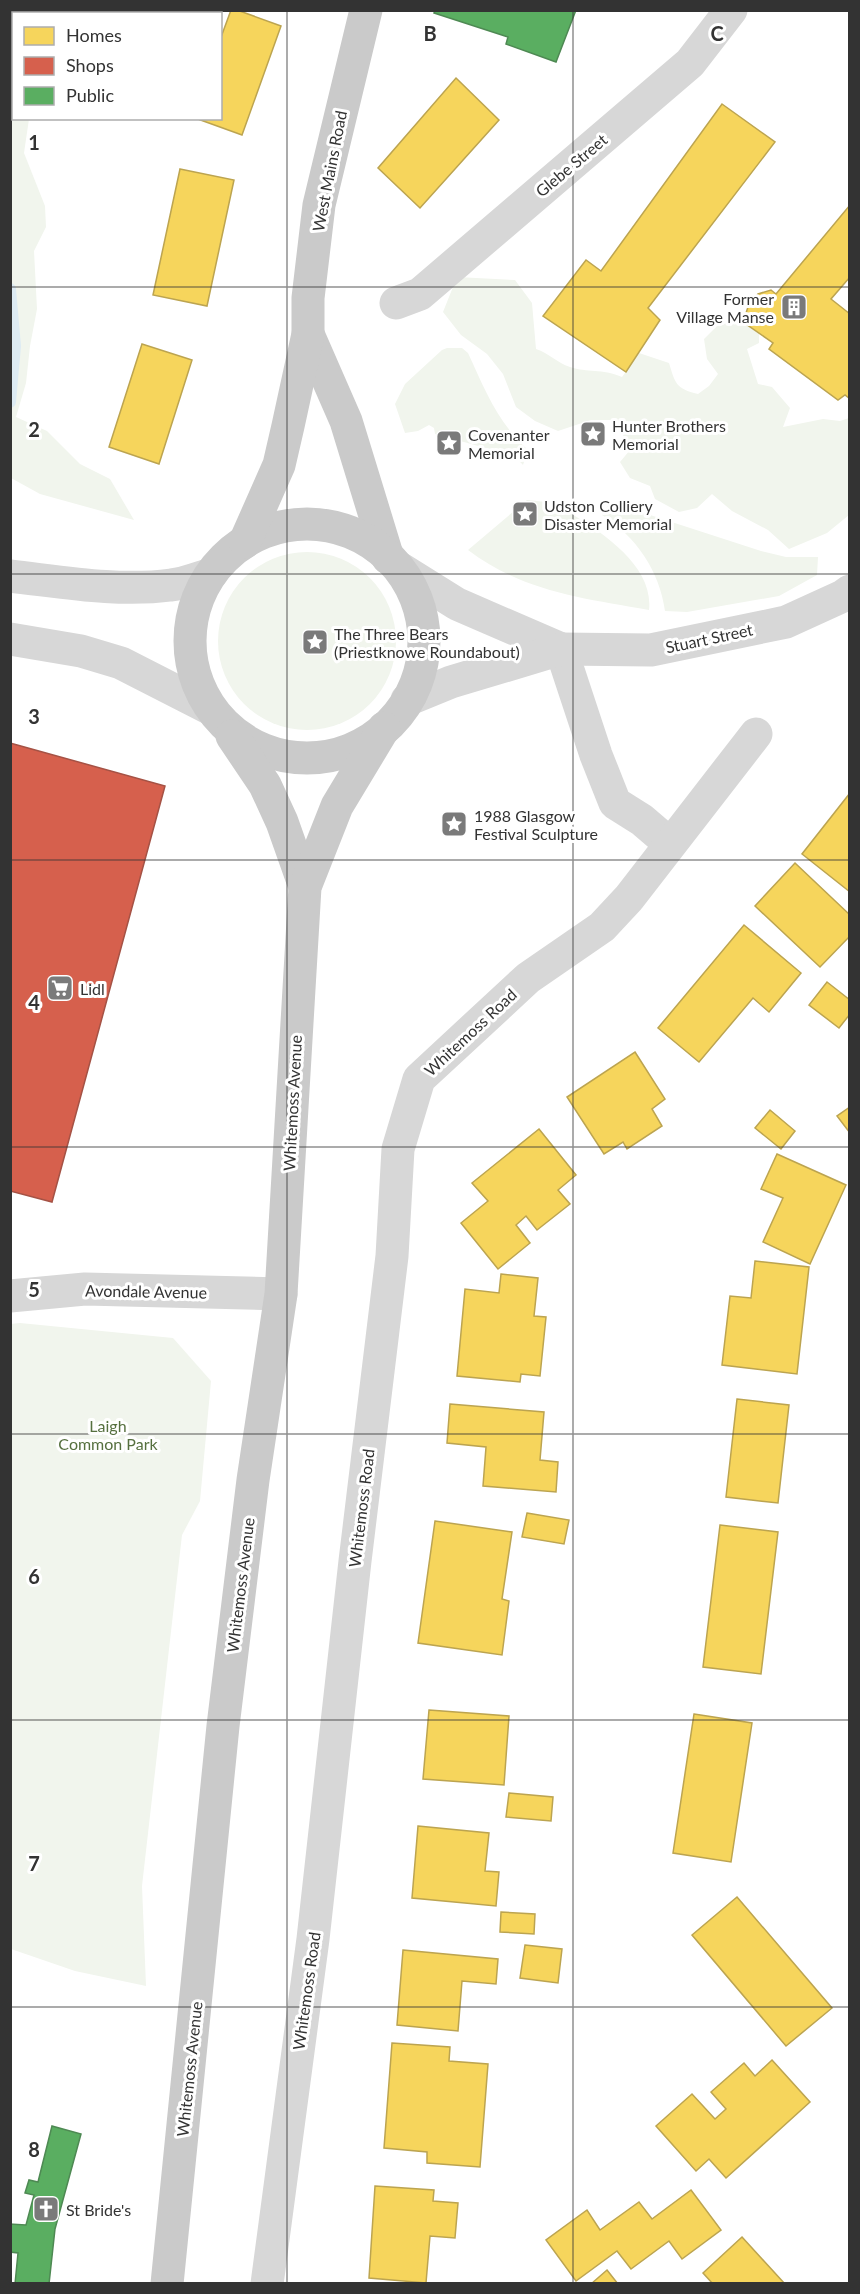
<svg xmlns="http://www.w3.org/2000/svg" width="860" height="2294" viewBox="0 0 860 2294" font-family="Lato,sans-serif">
	<rect width="100%" height="100%" fill="#fff"/>
	<g fill="#f1f5ed">
		<polygon points="10,11 168,11 166,14 14,14 14,118 29,119 24,153 45,206 46,227 34,251 37,309 30,346 26,383 16,417 47,431 80,464 110,479 134,520 40,494 11,478"/>
		<path d="M457,277L515,280L532,303L536,349C549,353 557,363 570,367C588,373 601,368 622,377L639,353L669,363C675,383 676,389 698,394L709,386L718,374L707,359L704,339L717,326L741,319L759,331V343L747,349L758,384L772,387L790,408L783,427L823,419L840,421L849,418V515L827,533L789,549L768,530L732,511L712,494L697,508L679,512L655,499L650,486L630,478L620,462L630,450L623,435L612,420H591L558,431L535,421L516,407L503,374L487,354L461,335L443,312Z"/>
		<path d="M447,348H462L468,353C485,390 498,423 528,450L523,465C516,453 452,440 435,434L434,428L429,425L418,431L405,433L395,404L405,384L442,350Z"/>
		<path d="M527,500C535,501 543,501 550,503C559,505 567,512 575,516C606,535 654,568 649,610C582,598 524,592 468,550Z"/>
		<path d="M610,502L761,551L786,557H818L817,575L779,596L687,612L665,611C660,572 636,536 602,515Z"/>
		<circle cx="307" cy="641" r="89"/>
		<polygon points="20,1323 173,1338 211,1381 200,1501 182,1535 142,1886 146,1986 75,1971 11,1949 10,1324"/>
	</g>
	<g fill="#f6d55c" stroke="#bca450" stroke-width="1.5">
		<polygon points="231,10 237,10 281,26 242,135 195,118 220,118 220,40"/>
		<polygon points="456,78 499,120 420,208 378,168"/>
		<polygon points="722,104 775,142 648,308 660,320 626,372 543,316 586,260 601,271"/>
		<polygon points="180,169 234,180 207,306 153,295"/>
		<polygon points="850,205 850,277 831,299 850,314 850,399 845,395 838,400 769,349 773,343 746,324 746,313 750,301 758,294 771,290 776,294"/>
		<polygon points="142,344 192,360 159,464 109,447"/>
		<polygon points="850,793 850,892 802,854"/>
		<polygon points="795,863 850,915 850,936 820,967 755,906"/>
		<polygon points="744,925 801,973 769,1012 753,998 699,1062 658,1028"/>
		<polygon points="827,982 850,1000 850,1014 839,1028 809,1005"/>
		<polygon points="635,1052 665,1099 652,1109 662,1126 627,1149 623,1142 604,1154 567,1097"/>
		<polygon points="850,1107 850,1133 837,1116"/>
		<polygon points="770,1110 795,1131 781,1149 755,1128"/>
		<polygon points="539,1129 576,1175 558,1190 570,1204 537,1230 526,1216 516,1225 530,1243 498,1269 461,1223 488,1201 472,1183"/>
		<polygon points="777,1154 846,1185 810,1264 763,1242 783,1198 761,1189"/>
		<polygon points="755,1261 809,1267 797,1374 722,1365 730,1296 751,1298"/>
		<polygon points="501,1274 538,1278 534,1316 546,1317 540,1376 521,1374 520,1382 457,1376 465,1289 499,1293"/>
		<polygon points="737,1399 789,1405 778,1503 726,1497"/>
		<polygon points="450,1404 544,1412 540,1460 558,1462 556,1492 483,1486 486,1447 447,1443"/>
		<polygon points="527,1513 569,1520 564,1544 522,1537"/>
		<polygon points="435,1521 512,1532 502,1599 509,1601 502,1655 418,1643"/>
		<polygon points="720,1525 778,1532 761,1674 703,1667"/>
		<polygon points="429,1710 509,1716 504,1785 423,1779"/>
		<polygon points="694,1714 752,1723 731,1862 673,1853"/>
		<polygon points="509,1793 553,1797 551,1821 506,1817"/>
		<polygon points="418,1826 489,1833 485,1871 499,1872 496,1906 412,1898"/>
		<polygon points="737,1897 832,2008 786,2046 692,1935"/>
		<polygon points="501,1912 535,1914 534,1934 500,1932"/>
		<polygon points="525,1945 562,1949 558,1983 520,1978"/>
		<polygon points="403,1950 498,1959 496,1984 462,1981 458,2031 397,2025"/>
		<polygon points="392,2043 450,2047 449,2061 488,2064 480,2167 427,2163 427,2152 384,2148"/>
		<polygon points="772,2060 810,2102 726,2178 709,2159 696,2171 656,2126 692,2094 715,2119 726,2109 711,2092 744,2063 755,2076"/>
		<polygon points="375,2186 434,2190 433,2201 458,2203 455,2238 430,2236 426,2283 369,2278"/>
		<polygon points="691,2190 721,2230 682,2259 669,2241 631,2269 617,2251 576,2281 546,2240 587,2210 600,2230 639,2202 652,2219"/>
		<polygon points="742,2237 785,2284 713,2284 703,2273"/>
		<polygon points="607,2270 618,2284 591,2284"/>
	</g>
	<polygon fill="#d6604d" stroke="#a55245" stroke-width="1.5" points="10,743 165,786 52,1202 10,1191"/>
	<g fill="#5aae61" stroke="#4e8953" stroke-width="1.5">
		<polygon points="435,10 576,10 556,62 506,44 508,37 434,13"/>
		<polygon points="52,2126 81,2134 55,2229 49,2284 15,2284 18,2253 10,2252 10,2224 26,2225 34,2195 25,2193 29,2180 38,2182"/>
	</g>
	<g fill="none" stroke-linecap="round" stroke-linejoin="round">
		<g stroke="#ddebf3" stroke-width="12">
			<polyline points="113,14 117,10"/>
			<polyline points="10,88 14,76"/>
			<polyline points="10,289 15,346 10,402"/>
		</g>
		<g stroke="#d7d7d7" stroke-width="33">
			<polyline points="396,303 420,294 690,63 731,10"/>
			<polyline points="401,569 457,604 561,649"/>
			<path d="M10,576C63,582 118,592 171,585C184,584 198,578 211,574"/>
			<polyline points="10,639 81,651 121,663 211,709"/>
			<polyline points="561,649 596,755 615,803 642,820 670,844"/>
			<polyline points="407,700 451,682 561,649 651,650 786,622 843,596 850,591"/>
			<polyline points="10,1296 85,1289 281,1294"/>
			<polyline points="267,2284 313,1939 355,1561 392,1256 398,1149 419,1079 528,978 602,927 629,898 756,734"/>
		</g>
		<g stroke="#cacaca" stroke-width="33">
			<polyline points="308,334 346,421 388,558"/>
			<circle cx="307" cy="641" r="117"/>
			<polyline points="245,542 279,465 288,426 308,334 308,298 319,205 366,10"/>
			<polyline points="232,736 265,785 282,822 305,887"/>
			<polyline points="167,2284 223,1726 253,1480 281,1294 305,887 337,806 384,728"/>
		</g>
	</g>
	<path fill="none" stroke="#333" stroke-width="1.5" stroke-opacity="0.55" d="M287,10V2284M573,10V2284M10,287H850M10,574H850M10,860H850M10,1147H850M10,1434H850M10,1720H850M10,2007H850"/>
	<defs>
		<symbol id="building-square" viewBox="-11 -11 22 22"><rect x="-9" y="-9" width="18" height="18" rx="4" fill="#7a7a7a" stroke="#fff"/><path d="M-4-6H4V6H1V3H-1V6H-4ZM-2.5-4.3h1.7v1.8h-1.7ZM.8-4.3h1.7v1.8H.8ZM-2.5-1h1.7V.8h-1.7ZM.8-1h1.7V.8H.8Z" fill="#fff"/></symbol>
		<symbol id="sight-square" viewBox="-11 -11 22 22"><rect x="-9" y="-9" width="18" height="18" rx="4" fill="#7a7a7a" stroke="#fff"/><path d="M0-6L1.8-2.2L6-1.7L2.9 1.2L3.7 5.4L0 3.3L-3.7 5.4L-2.9 1.2L-6-1.7L-1.8-2.2Z" fill="#fff"/></symbol>
		<symbol id="supermarket-square" viewBox="-11 -11 22 22"><rect x="-9" y="-9" width="18" height="18" rx="4" fill="#7a7a7a" stroke="#fff"/><path d="M-6-5.5h2.5l.6 2H6L4.5 2H-2.5L-4.4-4H-6ZM-1.5 3.2a1.3 1.3 0 1 0 .1 0ZM3 3.2a1.3 1.3 0 1 0 .1 0Z" fill="#fff"/></symbol>
		<symbol id="church-square" viewBox="-11 -11 22 22"><rect x="-9" y="-9" width="18" height="18" rx="4" fill="#7a7a7a" stroke="#fff"/><path d="M-1.2-6h2.4v3.5h3.3v2.4h-3.3V6h-2.4V-.1h-3.3v-2.4h3.3Z" fill="#fff"/></symbol>
	</defs>
	<g fill-rule="evenodd">
		<use href="#building-square" x="779" y="292" width="30" height="30"/>
		<use href="#sight-square" x="578" y="419" width="30" height="30"/>
		<use href="#sight-square" x="434" y="428" width="30" height="30"/>
		<use href="#sight-square" x="510" y="499" width="30" height="30"/>
		<use href="#sight-square" x="300" y="627" width="30" height="30"/>
		<use href="#sight-square" x="439" y="809" width="30" height="30"/>
		<use href="#supermarket-square" x="45" y="973" width="30" height="30"/>
		<use href="#church-square" x="31" y="2194" width="30" height="30"/>
	</g>
	<g text-anchor="middle" dominant-baseline="central" stroke-width="6" stroke-linejoin="round" paint-order="stroke">
		<g font-size="16" fill="#333" stroke="#fff">
			<text transform="translate(571 165) rotate(-40)">Glebe Street</text>
			<text transform="translate(329 171) rotate(-79)">West Mains Road</text>
			<text transform="translate(709 638) rotate(-12)">Stuart Street</text>
			<text transform="translate(470 1032) rotate(-43)">Whitemoss Road</text>
			<text transform="translate(292 1103) rotate(-87)">Whitemoss Avenue</text>
			<text transform="translate(146 1291) rotate(1)">Avondale Avenue</text>
			<text transform="translate(361 1508) rotate(-83)">Whitemoss Road</text>
			<text transform="translate(240 1585) rotate(-83)">Whitemoss Avenue</text>
			<text transform="translate(306 1991) rotate(-82)">Whitemoss Road</text>
			<text transform="translate(189 2069) rotate(-84)">Whitemoss Avenue</text>
		</g>
		<g font-size="16" fill="#333" stroke="#fff" text-anchor="start">
			<text x="774" y="298" text-anchor="end">Former<tspan x="774" dy="18">Village Manse</tspan></text>
			<text x="612" y="425">Hunter Brothers<tspan x="612" dy="18">Memorial</tspan></text>
			<text x="468" y="434">Covenanter<tspan x="468" dy="18">Memorial</tspan></text>
			<text x="544" y="505">Udston Colliery<tspan x="544" dy="18">Disaster Memorial</tspan></text>
			<text x="334" y="633">The Three Bears<tspan x="334" dy="18">(Priestknowe Roundabout)</tspan></text>
			<text x="474" y="815">1988 Glasgow<tspan x="474" dy="18">Festival Sculpture</tspan></text>
			<text x="80" y="988">Lidl</text>
			<text x="66" y="2209">St Bride's</text>
		</g>
		<g font-size="16" fill="#56703f" stroke="#fff">
			<text x="108" y="1425">Laigh<tspan x="108" dy="18">Common Park</tspan></text>
		</g>
	</g>
	<g font-size="20" text-anchor="middle" font-weight="bold" fill="#333" stroke="#fff" stroke-width="6" stroke-linejoin="round" paint-order="stroke">
		<text x="430" y="41">B</text>
		<text x="717" y="41">C</text>
		<text x="34" y="150">1</text>
		<text x="34" y="437">2</text>
		<text x="34" y="724">3</text>
		<text x="34" y="1010">4</text>
		<text x="34" y="1297">5</text>
		<text x="34" y="1584">6</text>
		<text x="34" y="1871">7</text>
		<text x="34" y="2157">8</text>
	</g>
	<rect width="860" height="2294" fill="none" stroke="#333333" stroke-width="24"/>
	<rect x="12" y="12" width="210" height="108" fill="#ffffff" stroke="#adadad" stroke-width="1.5"/>
	<rect x="24" y="27" width="30" height="18" fill="#f6d55c" stroke="#adadad" stroke-width="1.5"/>
	<text x="66" y="42" font-size="18" fill="#333333">Homes</text>
	<rect x="24" y="57" width="30" height="18" fill="#d6604d" stroke="#adadad" stroke-width="1.5"/>
	<text x="66" y="72" font-size="18" fill="#333333">Shops</text>
	<rect x="24" y="87" width="30" height="18" fill="#5aae61" stroke="#adadad" stroke-width="1.5"/>
	<text x="66" y="102" font-size="18" fill="#333333">Public</text>
</svg>
